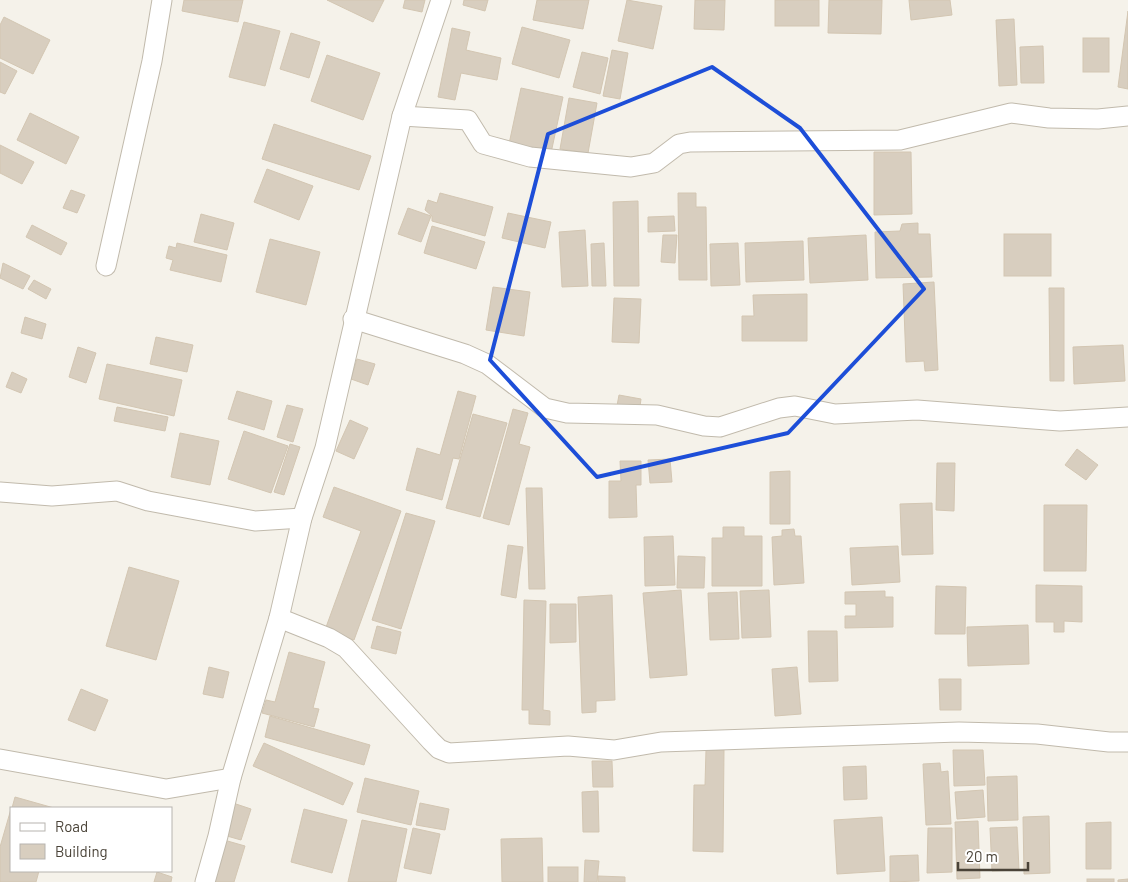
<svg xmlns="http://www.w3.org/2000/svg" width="1128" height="882" viewBox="0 0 1128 882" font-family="Barlow,sans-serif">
	<rect width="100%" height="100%" fill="#f5f2ea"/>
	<g fill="#d8cebf" stroke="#d3c6b2">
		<polygon points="184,0 243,0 238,22 182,11"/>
		<polygon points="327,0 384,0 373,22"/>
		<polygon points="405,0 425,0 422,12 403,8"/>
		<polygon points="464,0 488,0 485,11 463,5"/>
		<polygon points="537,0 589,0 583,29 533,20"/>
		<polygon points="627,0 662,6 653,49 618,41"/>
		<polygon points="695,0 725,0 724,30 694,29"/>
		<rect x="775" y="0" width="44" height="26"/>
		<polygon points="829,0 882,0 881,34 828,33"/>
		<polygon points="909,0 950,0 952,15 911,20"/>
		<polygon points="1128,11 1128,89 1118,87"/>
		<polygon points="4,17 50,40 33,74 0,58 0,25"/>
		<polygon points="1014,19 1017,85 999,86 996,20"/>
		<polygon points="244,22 280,31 265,86 229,77"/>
		<polygon points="522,27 570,40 559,78 512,64"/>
		<polygon points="452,28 470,32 466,50 501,58 497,80 461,73 455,100 438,97"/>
		<polygon points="291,33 320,42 309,78 280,69"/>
		<rect x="1083" y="38" width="26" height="34"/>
		<polygon points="1043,46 1044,83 1021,83 1020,47"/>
		<polygon points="612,50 628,53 620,99 603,96"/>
		<polygon points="582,52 608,58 600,94 573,87"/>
		<polygon points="327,55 380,73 363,120 311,101"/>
		<polygon points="0,62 17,71 5,94 0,92"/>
		<polygon points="521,88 563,97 551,153 509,144"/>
		<polygon points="569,98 597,103 588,153 560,149"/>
		<polygon points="30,113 79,137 66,164 17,140"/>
		<polygon points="274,124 371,156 359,190 262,159"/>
		<polygon points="0,145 34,162 22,184 0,173"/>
		<polygon points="874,152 911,152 912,214 874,215"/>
		<polygon points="267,169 313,186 299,220 254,202"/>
		<polygon points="71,190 85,195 77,213 63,208"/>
		<polygon points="440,193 493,207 485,236 432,221 432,216 425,210 428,200 437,203"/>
		<polygon points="678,193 696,193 696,207 706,207 707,280 679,280"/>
		<polygon points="638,201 639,286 614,286 613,202"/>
		<polygon points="408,208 431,216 421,242 398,234"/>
		<polygon points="508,213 551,222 545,248 502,238"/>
		<polygon points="201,214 234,223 227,250 194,242"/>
		<polygon points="674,216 675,231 648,232 648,217"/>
		<polygon points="918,223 918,234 930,234 932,277 876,278 875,232 900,231 902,224"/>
		<polygon points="32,225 67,243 61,255 26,237"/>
		<polygon points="432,226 485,242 476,269 424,253"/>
		<polygon points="585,230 588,286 562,287 559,232"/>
		<rect x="1004" y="234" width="47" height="42"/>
		<polygon points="663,235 677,235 675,263 661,262"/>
		<polygon points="866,235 868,280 810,283 808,238"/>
		<polygon points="270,239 320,252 306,305 256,292"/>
		<polygon points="803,241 804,280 746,282 745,243"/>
		<polygon points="177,243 227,255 221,282 170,270 173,260 166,258 169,246 176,248"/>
		<polygon points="604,243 606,286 592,286 591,244"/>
		<polygon points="738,243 740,285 711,286 710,244"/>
		<polygon points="3,263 30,276 23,289 0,278"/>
		<polygon points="34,280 51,289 46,299 28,289"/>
		<polygon points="934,282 938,370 925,371 924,361 906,362 903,284"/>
		<polygon points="493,287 530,292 524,336 486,330"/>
		<polygon points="1049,288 1064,288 1064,381 1050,381"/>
		<polygon points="807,294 807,341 742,341 742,316 754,316 753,295"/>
		<polygon points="614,298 641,299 639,343 612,342"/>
		<polygon points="25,317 46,324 42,339 21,333"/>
		<polygon points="156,337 193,345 187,372 150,364"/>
		<polygon points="1123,345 1125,381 1074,384 1073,347"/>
		<polygon points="78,347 96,353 86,383 69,377"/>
		<polygon points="357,359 375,364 368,385 351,379"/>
		<polygon points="107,364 182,380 174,416 99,399"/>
		<polygon points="12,372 27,379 21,393 6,387"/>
		<polygon points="237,391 272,401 264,430 228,419"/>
		<polygon points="458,391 476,396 459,459 453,458 442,500 406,490 417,448 440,455"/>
		<polygon points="619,395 641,399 639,414 616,411"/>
		<polygon points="287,405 303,409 293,442 277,437"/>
		<polygon points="117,407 168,417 165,431 114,421"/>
		<polygon points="513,409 528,413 519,444 530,447 509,525 483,518"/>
		<polygon points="473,414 507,423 480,517 446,508"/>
		<polygon points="350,420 368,428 354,459 336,451"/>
		<polygon points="244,431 288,446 271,493 228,479"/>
		<polygon points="180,433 219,441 210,485 171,477"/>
		<polygon points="290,444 300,447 284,495 274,492"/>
		<polygon points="1077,449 1098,465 1086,480 1065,465"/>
		<polygon points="670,459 672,482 650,483 648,460"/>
		<polygon points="620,461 641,461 641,485 636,485 637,517 609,518 609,481 621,481"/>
		<polygon points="937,463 955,463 954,511 936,510"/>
		<polygon points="790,471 790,524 770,524 770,472"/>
		<polygon points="334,487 401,511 354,640 325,630 361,531 323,517"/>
		<polygon points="526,488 542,488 545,589 529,589"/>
		<polygon points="932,503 933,554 902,555 900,504"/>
		<polygon points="1044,505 1087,505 1086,571 1044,571"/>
		<polygon points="406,513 435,521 401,629 372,620"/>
		<polygon points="723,527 744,527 744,536 762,536 762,586 712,586 712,538 723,538"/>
		<polygon points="794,529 795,536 801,536 804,583 774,585 772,537 782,536 782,530"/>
		<polygon points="673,536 675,585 645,586 644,537"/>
		<polygon points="508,545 523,547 516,598 501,595"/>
		<polygon points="898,546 900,582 852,585 850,548"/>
		<polygon points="678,556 705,557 704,588 677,588"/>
		<polygon points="129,567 179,581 156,660 106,646"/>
		<polygon points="1036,585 1082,586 1082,622 1064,621 1064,632 1054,632 1054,622 1036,622"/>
		<polygon points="936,586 966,587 965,634 935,634"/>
		<polygon points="681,590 687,675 650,678 643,593"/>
		<polygon points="769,590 771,637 742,638 740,591"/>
		<polygon points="885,591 885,597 893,597 893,627 845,628 845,616 856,616 856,604 845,604 845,592"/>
		<polygon points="737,592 739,639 710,640 708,593"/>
		<polygon points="612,595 615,700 596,701 596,712 582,713 578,597"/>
		<polygon points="524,600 546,601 543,710 550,711 550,725 529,724 529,710 522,710"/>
		<polygon points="550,604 576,604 576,642 550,643"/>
		<polygon points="1028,625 1029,664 968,666 967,627"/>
		<polygon points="377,626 401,632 396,654 371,648"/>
		<polygon points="808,631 837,631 838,681 809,682"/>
		<polygon points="289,652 325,662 313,708 319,709 314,727 262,713 266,700 275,702"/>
		<polygon points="209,667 229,672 223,698 203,694"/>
		<polygon points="797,667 801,714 775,716 772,669"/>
		<polygon points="939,679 961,679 961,710 940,710"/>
		<polygon points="81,689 108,700 95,731 68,720"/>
		<polygon points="270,716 370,745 364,765 265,737"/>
		<polygon points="264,743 353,783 343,805 253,766"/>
		<polygon points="706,750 724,750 723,852 693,851 694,785 705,785"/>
		<polygon points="953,750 983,750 985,785 954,786"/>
		<polygon points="592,761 612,761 613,787 593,787"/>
		<polygon points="940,763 941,772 948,771 951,824 926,825 923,764"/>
		<polygon points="866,766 867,799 844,800 843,767"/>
		<polygon points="1017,776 1018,820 988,821 987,777"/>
		<polygon points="365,778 419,791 411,825 357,812"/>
		<polygon points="983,790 985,817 957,819 955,792"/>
		<polygon points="598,791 599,832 583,832 582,792"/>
		<polygon points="15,797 54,808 12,808"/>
		<polygon points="230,802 251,809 241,840 220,834"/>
		<polygon points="420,803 449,809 445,830 416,825"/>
		<polygon points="11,809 11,871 39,871 36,882 0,882 0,847"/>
		<polygon points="304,809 347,820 332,873 291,862"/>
		<polygon points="1049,816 1050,873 1024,874 1023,817"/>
		<polygon points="882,817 885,871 837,874 834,820"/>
		<polygon points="362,820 407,829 396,882 348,882"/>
		<polygon points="978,821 980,878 957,879 955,822"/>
		<polygon points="1111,822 1111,869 1086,869 1086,823"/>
		<polygon points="1017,827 1019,870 992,871 990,828"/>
		<polygon points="413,828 440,834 431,874 404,868"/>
		<polygon points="928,828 952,828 952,872 927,873"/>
		<polygon points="542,838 543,882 502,882 501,839"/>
		<polygon points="224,840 245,846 234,882 211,882"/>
		<polygon points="918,855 919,881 890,882 890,856"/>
		<polygon points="585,860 599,861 597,882 584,882"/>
		<rect x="548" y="867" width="30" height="15"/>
		<polygon points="157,872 172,877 171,882 154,882"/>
		<polygon points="598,876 625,877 625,882 598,882"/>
		<rect x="1087" y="879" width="27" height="3"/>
		<polygon points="1128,879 1128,882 1118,882 1118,880"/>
	</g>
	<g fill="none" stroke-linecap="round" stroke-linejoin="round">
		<defs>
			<g id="minor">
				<polyline points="402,116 468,120 483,144 530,157 631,167 654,163 679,144 690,142 900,140 1011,113 1049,118 1098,119 1128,116"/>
				<polyline points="106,266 152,61 162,0"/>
				<polyline points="353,319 465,354 487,364 545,408 567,413 657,415 704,426 720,427 779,408 795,406 835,414 917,410 1060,421 1128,417"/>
				<polyline points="0,492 52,496 117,491 148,501 255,521 302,518"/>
				<polyline points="279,618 329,638 346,648 431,741 439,749 449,753 568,746 614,750 661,742 959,732 1037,734 1109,742 1128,742"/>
				<polyline points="0,759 166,789 231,778"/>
				<polyline points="205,882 218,836 231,778 279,618 302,518 325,448 402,116 441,0"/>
			</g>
		</defs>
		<use href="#minor" stroke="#c1baac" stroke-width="21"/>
		<use href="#minor" stroke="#fff" stroke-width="19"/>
	</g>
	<path fill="none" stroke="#1d4ed8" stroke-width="4" stroke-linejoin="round" d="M712,67L800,128L924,289L788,433L597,477L490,360L548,134Z"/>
	<rect x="10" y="807" width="162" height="65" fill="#ffffff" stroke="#b7b4af"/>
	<rect x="20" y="823" width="25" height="8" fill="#ffffff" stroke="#b7b4af"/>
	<text x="55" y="832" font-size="15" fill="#4a4338">Road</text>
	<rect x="20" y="844" width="25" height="15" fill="#d8cebf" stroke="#b7b4af"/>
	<text x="55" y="857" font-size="15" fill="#4a4338">Building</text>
	<path d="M958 862v8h70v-8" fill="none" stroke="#4a4338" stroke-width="2.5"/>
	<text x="966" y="862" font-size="15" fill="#4a4338" stroke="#ffffff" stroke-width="4" paint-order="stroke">20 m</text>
</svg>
